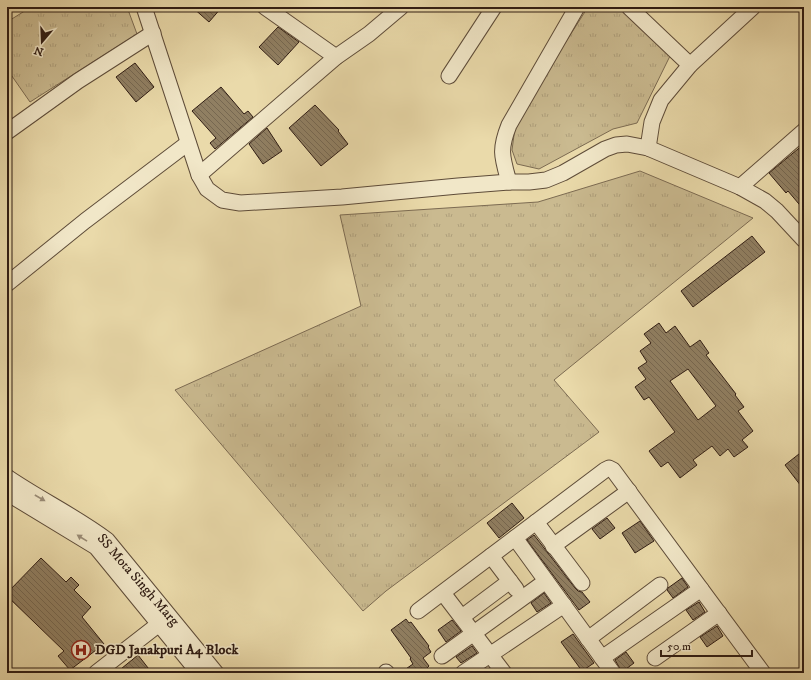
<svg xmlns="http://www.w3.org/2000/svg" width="811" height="680" viewBox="0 0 811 680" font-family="'IM FELL DW Pica',serif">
	<defs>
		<pattern id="grass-tufts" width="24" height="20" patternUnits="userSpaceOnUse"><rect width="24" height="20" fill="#caba90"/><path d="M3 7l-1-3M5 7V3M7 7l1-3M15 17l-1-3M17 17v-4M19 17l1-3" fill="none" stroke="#ae9f7b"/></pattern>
		<pattern id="building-back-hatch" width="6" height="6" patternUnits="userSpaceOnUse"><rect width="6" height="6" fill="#907f62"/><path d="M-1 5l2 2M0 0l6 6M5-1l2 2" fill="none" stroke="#766750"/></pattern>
	</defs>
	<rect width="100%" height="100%" fill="#eadaaa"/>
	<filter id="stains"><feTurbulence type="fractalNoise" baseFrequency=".005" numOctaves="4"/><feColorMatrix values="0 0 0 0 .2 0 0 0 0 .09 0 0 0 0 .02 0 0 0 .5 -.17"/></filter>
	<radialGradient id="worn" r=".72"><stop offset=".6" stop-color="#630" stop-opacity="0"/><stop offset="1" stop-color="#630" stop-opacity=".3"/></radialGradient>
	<g fill="url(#grass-tufts)" stroke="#7c6b52">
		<polygon points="31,7 127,7 137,34 30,102 7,69 7,22"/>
		<polygon points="588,7 624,7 670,56 637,123 613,129 539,169 517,164 512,150 516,120"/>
		<polygon points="640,171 753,218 554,380 599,432 386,591 363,611 175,390 361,306 340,215 538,202"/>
	</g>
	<g fill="url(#building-back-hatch)" stroke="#2f1c13" fill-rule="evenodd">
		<polygon points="192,7 222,7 209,22"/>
		<polygon points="278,27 299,42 278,65 259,47"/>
		<polygon points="135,63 154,87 136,102 116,77"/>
		<polygon points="221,87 244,114 248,111 253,117 215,149 210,143 216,138 192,111"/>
		<polygon points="315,105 339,130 338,131 348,144 321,166 289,128"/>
		<polygon points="267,128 282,151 263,164 249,144"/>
		<polygon points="804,144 804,210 788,191 786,193 769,173"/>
		<polygon points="752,236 765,252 693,307 681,291"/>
		<path d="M659,323L666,333L675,326L690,347L700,340L709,353L706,355L736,394L735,395L744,407L738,411L753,431L742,440L748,447L734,457L728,449L720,456L712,446L693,460L697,465L680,478L668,462L661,467L649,451L675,432L649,397L644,400L635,387L646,379L638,368L647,362L640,351L651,343L644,334ZM688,369L716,406L698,420L670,381Z"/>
		<polygon points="804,450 804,490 785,465"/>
		<polygon points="512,503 524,518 499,538 487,523"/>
		<polygon points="607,518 615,528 600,539 592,529"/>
		<polygon points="640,521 654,541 635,553 622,533"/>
		<polygon points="534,535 575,588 578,591 582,592 590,602 579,610 527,540"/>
		<polygon points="41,558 66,582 71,577 79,585 74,590 91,607 82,617 104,644 70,670 58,656 64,651 7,596 7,593"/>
		<polygon points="682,578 688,587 673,598 667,590 668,588"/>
		<polygon points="544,593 551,603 537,612 531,603"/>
		<polygon points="699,602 705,612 693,620 686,610"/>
		<polygon points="406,619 409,623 411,622 429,646 428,647 431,652 423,658 429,666 426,669 429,673 400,673 413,664 410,659 411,658 391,630"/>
		<polygon points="452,620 461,631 446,642 438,630"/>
		<polygon points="717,626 723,636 707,647 700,637"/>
		<polygon points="573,634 594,663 582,671 561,642"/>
		<polygon points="472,646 477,653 461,663 456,657"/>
		<polygon points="626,652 634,663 622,672 615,660"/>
		<polygon points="138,655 152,673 116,673"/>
	</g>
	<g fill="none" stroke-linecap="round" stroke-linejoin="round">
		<defs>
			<g id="minor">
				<polyline points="144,7 199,175 207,189 222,200 240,203 342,197 458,186 509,182 529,182 546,180 563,173 605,149 616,145 627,144 648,148 740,187 765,201 777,211 804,240"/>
				<polyline points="265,7 336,57"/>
				<polyline points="629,7 690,65"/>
				<polyline points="449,76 494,7"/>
				<polyline points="7,132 78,81 153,33"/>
				<polyline points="648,148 652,122 661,100 690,65 753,7"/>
				<polyline points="199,175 336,57 369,34 401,7"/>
				<path d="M509,182C502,157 499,150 509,125L577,7"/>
				<polyline points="740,187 804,131"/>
				<polyline points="7,284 85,221 188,143"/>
				<path d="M7,477C39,499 75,516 107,540L216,673"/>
				<polyline points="7,493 96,547 199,673"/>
				<polyline points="536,522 582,583"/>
				<polyline points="515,538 613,673"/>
				<polyline points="553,546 629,491"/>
				<polyline points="491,556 516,589"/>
				<polyline points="443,593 504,673"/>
				<polyline points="418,611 605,470 609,468 613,470 763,673"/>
				<polyline points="462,617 510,581"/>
				<polyline points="588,639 660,585"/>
				<polyline points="442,656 546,581"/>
				<polyline points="602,658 701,589"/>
				<polyline points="655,658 719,613"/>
				<polyline points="386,672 387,673"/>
				<polyline points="96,673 159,624"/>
				<polyline points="463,673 564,605"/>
			</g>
		</defs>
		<use href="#minor" stroke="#5e4c39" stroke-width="17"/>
		<use href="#minor" stroke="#f1e7c8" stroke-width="15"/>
	</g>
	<defs><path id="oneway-solid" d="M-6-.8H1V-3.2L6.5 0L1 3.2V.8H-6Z"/></defs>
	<g fill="#9a8c77">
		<use href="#oneway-solid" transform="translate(40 498) rotate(30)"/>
		<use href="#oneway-solid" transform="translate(82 538) rotate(-148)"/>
	</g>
	<defs>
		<symbol id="hospital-ring" viewBox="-11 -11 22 22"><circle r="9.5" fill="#f1e7c8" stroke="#8f2418" stroke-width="1.5"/><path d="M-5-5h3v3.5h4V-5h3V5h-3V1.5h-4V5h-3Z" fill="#8f2418"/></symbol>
	</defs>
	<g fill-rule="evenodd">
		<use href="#hospital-ring" x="70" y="639" width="22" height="22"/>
	</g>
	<g text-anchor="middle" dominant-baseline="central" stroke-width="3" stroke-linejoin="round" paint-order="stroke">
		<g font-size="14" fill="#2f1c13" stroke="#f1e7c8">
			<text transform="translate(138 580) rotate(49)">SS Mota Singh Marg</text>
		</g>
		<g font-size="14" font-weight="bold" fill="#2f1c13" stroke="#f1e7c8" text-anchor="start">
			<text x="95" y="650">DGD Janakpuri A4 Block</text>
		</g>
	</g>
	<rect width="811" height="680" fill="none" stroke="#eadaaa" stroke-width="24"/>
	<rect x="8" y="8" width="795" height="664" fill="none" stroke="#2f1c13" stroke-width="2"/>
	<rect x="12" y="12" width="787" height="656" fill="none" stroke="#2f1c13"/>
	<g transform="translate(42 42) rotate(199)" stroke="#f1e7c8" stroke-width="3" paint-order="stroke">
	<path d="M0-3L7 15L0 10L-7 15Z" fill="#2f1c13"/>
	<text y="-6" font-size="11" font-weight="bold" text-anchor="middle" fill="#2f1c13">N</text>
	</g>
	<path d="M661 650v6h91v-6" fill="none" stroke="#2f1c13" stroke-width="2"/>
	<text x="667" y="650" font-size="12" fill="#2f1c13" stroke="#f1e7c8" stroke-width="3" paint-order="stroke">50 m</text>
	<rect width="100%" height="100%" filter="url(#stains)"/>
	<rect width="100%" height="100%" fill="url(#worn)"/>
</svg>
